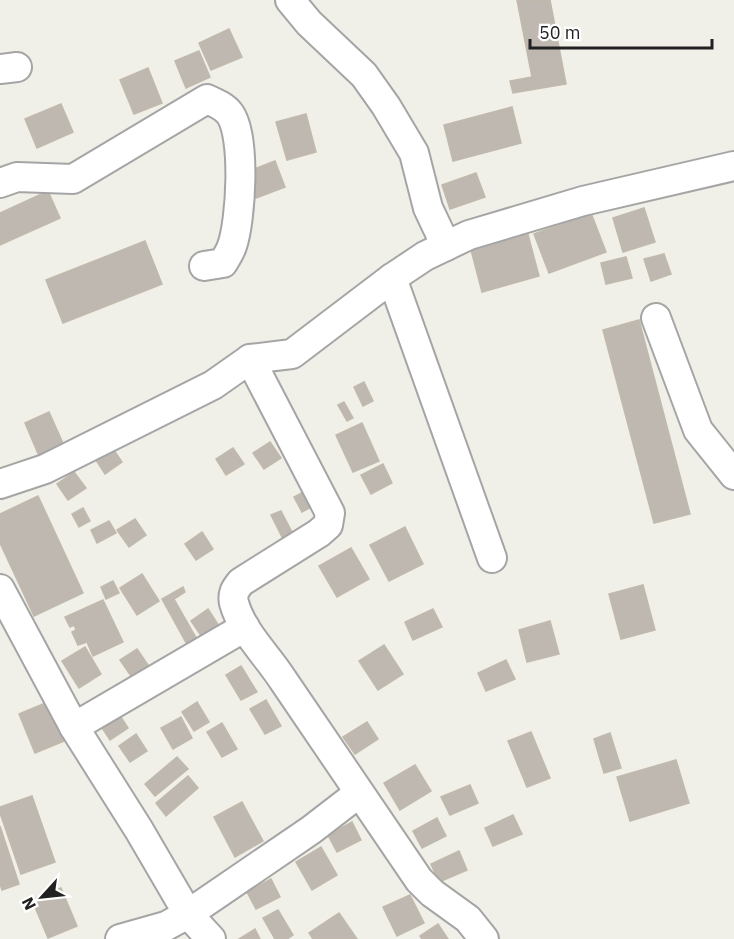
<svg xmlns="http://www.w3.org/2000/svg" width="734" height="939" viewBox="0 0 734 939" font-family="'IBM Plex Sans',sans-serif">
	<rect width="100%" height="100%" fill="#f0efe8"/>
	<g fill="#beb8b1" stroke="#c1b9ab" stroke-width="1.5">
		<polygon points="517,0 550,0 566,84 513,93 510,81 532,77"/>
		<polygon points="229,29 242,57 211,70 199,43"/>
		<polygon points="199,51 210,77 186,88 175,61"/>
		<polygon points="148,68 162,103 134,114 120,80"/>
		<polygon points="61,104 73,132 37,148 25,119"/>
		<polygon points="512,107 521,143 453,161 444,125"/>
		<polygon points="306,114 316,152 287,160 276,122"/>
		<polygon points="275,161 285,187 256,198 246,172"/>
		<polygon points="476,173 485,197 450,209 442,185"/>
		<polygon points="48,191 60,218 0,245 0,213"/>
		<polygon points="644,208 655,242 623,252 613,218"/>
		<polygon points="591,213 606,252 549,273 534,234"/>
		<polygon points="527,231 539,276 482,292 470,246"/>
		<polygon points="145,241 162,284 63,323 46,280"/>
		<polygon points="664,254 671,274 651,281 644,259"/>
		<polygon points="626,257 632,278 606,284 601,263"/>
		<polygon points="639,320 690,514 654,523 603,330"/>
		<polygon points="364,382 373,401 363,406 354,387"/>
		<polygon points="344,402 353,418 347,421 338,405"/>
		<polygon points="49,412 67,452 42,463 25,423"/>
		<polygon points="362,423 379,461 353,472 336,435"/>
		<polygon points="270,442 281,458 264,469 253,453"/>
		<polygon points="111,446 122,462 105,474 94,457"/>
		<polygon points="233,448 244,464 226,475 216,459"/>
		<polygon points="383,464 392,483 371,494 361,475"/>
		<polygon points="74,472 86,488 68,500 57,484"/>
		<polygon points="320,483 328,498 302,512 294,497"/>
		<polygon points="38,496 83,593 34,616 0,543 0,514"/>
		<polygon points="83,508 90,521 79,527 72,514"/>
		<polygon points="281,511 295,538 285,543 271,515"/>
		<polygon points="135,519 146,535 129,547 117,530"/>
		<polygon points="109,521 116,533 97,543 91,530"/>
		<polygon points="405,527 423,564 389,581 370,545"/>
		<polygon points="202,532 213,549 196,560 185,544"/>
		<polygon points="351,548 369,579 337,597 319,566"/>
		<polygon points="142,574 159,601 137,615 120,588"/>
		<polygon points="113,581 119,593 106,599 101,587"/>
		<polygon points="643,585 655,630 621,639 609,594"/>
		<polygon points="183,587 185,592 174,599 199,643 189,648 162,599"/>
		<polygon points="103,600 123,642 93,656 87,642 78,645 72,632 76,630 74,625 70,627 65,617"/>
		<polygon points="208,609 219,626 202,637 191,621"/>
		<polygon points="433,609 442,627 413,640 405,622"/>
		<polygon points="550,621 559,654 527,662 519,630"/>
		<polygon points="384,645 403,674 378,690 359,661"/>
		<polygon points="85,647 101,674 79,688 62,661"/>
		<polygon points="137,649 148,665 131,676 120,660"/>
		<polygon points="506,660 515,679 486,691 478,673"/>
		<polygon points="241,666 257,692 241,700 226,675"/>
		<polygon points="266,700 281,726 265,734 250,709"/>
		<polygon points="48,702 64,741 35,753 19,714"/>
		<polygon points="197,702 209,722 194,731 182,712"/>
		<polygon points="117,711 128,728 110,740 99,723"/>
		<polygon points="181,717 192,738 173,749 161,728"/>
		<polygon points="367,722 378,739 355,754 343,737"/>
		<polygon points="222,723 237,749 222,757 207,732"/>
		<polygon points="531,732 550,778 527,787 508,741"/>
		<polygon points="610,733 621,768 604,773 594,739"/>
		<polygon points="136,734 147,751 130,762 119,746"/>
		<polygon points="177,757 188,769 155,796 145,784"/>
		<polygon points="676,760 689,803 630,821 617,777"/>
		<polygon points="415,765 431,791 400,810 384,783"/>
		<polygon points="188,776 198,788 166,816 156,803"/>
		<polygon points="470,785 478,803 450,815 441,797"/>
		<polygon points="32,796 55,862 21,874 0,813 0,807"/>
		<polygon points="242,802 263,841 235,857 214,817"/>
		<polygon points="513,815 522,834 493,846 485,828"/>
		<polygon points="437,818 446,836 422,848 413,831"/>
		<polygon points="352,822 361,840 337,852 328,835"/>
		<polygon points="0,826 19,884 2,890 0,884"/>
		<polygon points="321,847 337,875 312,890 296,862"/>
		<polygon points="459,851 467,870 439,882 431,864"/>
		<polygon points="271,879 280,897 256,909 247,892"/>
		<polygon points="61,888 77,926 48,938 32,900"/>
		<polygon points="410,895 424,923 397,936 383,907"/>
		<polygon points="278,910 293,935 287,939 275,939 263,918"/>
		<polygon points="339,913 357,939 313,939 309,933"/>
		<polygon points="438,924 448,939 422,939 420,936"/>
		<polygon points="255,929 260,939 239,939"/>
	</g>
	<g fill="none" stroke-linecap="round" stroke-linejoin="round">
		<defs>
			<g id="minor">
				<polyline points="290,0 309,23 364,75 386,106 414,153 428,208 446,246"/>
				<polyline points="0,69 17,67"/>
				<path d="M0,183L17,177L73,179L207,99C216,103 225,107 230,114C246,137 241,220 232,246C230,252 226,258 223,263L204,266"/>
				<polyline points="392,278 492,558"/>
				<polyline points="656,318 698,430 734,475"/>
				<path d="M250,359L330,513L328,525L319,533L241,582C235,589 232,594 234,603C242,632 267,655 283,680C328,746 373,813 419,880L432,893L468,919L484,939"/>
				<polyline points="0,484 45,469 213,385 250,359 292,354 392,278 425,256 469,235 583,201 734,166"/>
				<polyline points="0,589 74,727 139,830 188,914 211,939"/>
				<polyline points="74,727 245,627"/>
				<polyline points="120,939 166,926 188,914 311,830 359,793"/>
			</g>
		</defs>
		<use href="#minor" stroke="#a5a5a5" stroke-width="32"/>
		<use href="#minor" stroke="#fff" stroke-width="28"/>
	</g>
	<g transform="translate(42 897) rotate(243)" stroke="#ffffff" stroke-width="4.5" paint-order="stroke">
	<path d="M0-4.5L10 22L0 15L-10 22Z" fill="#212121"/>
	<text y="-9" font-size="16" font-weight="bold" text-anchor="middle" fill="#212121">N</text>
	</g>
	<path d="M530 39v9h182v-9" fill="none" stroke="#212121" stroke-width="3"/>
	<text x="539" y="39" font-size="18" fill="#212121" stroke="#ffffff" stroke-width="4.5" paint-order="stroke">50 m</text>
</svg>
